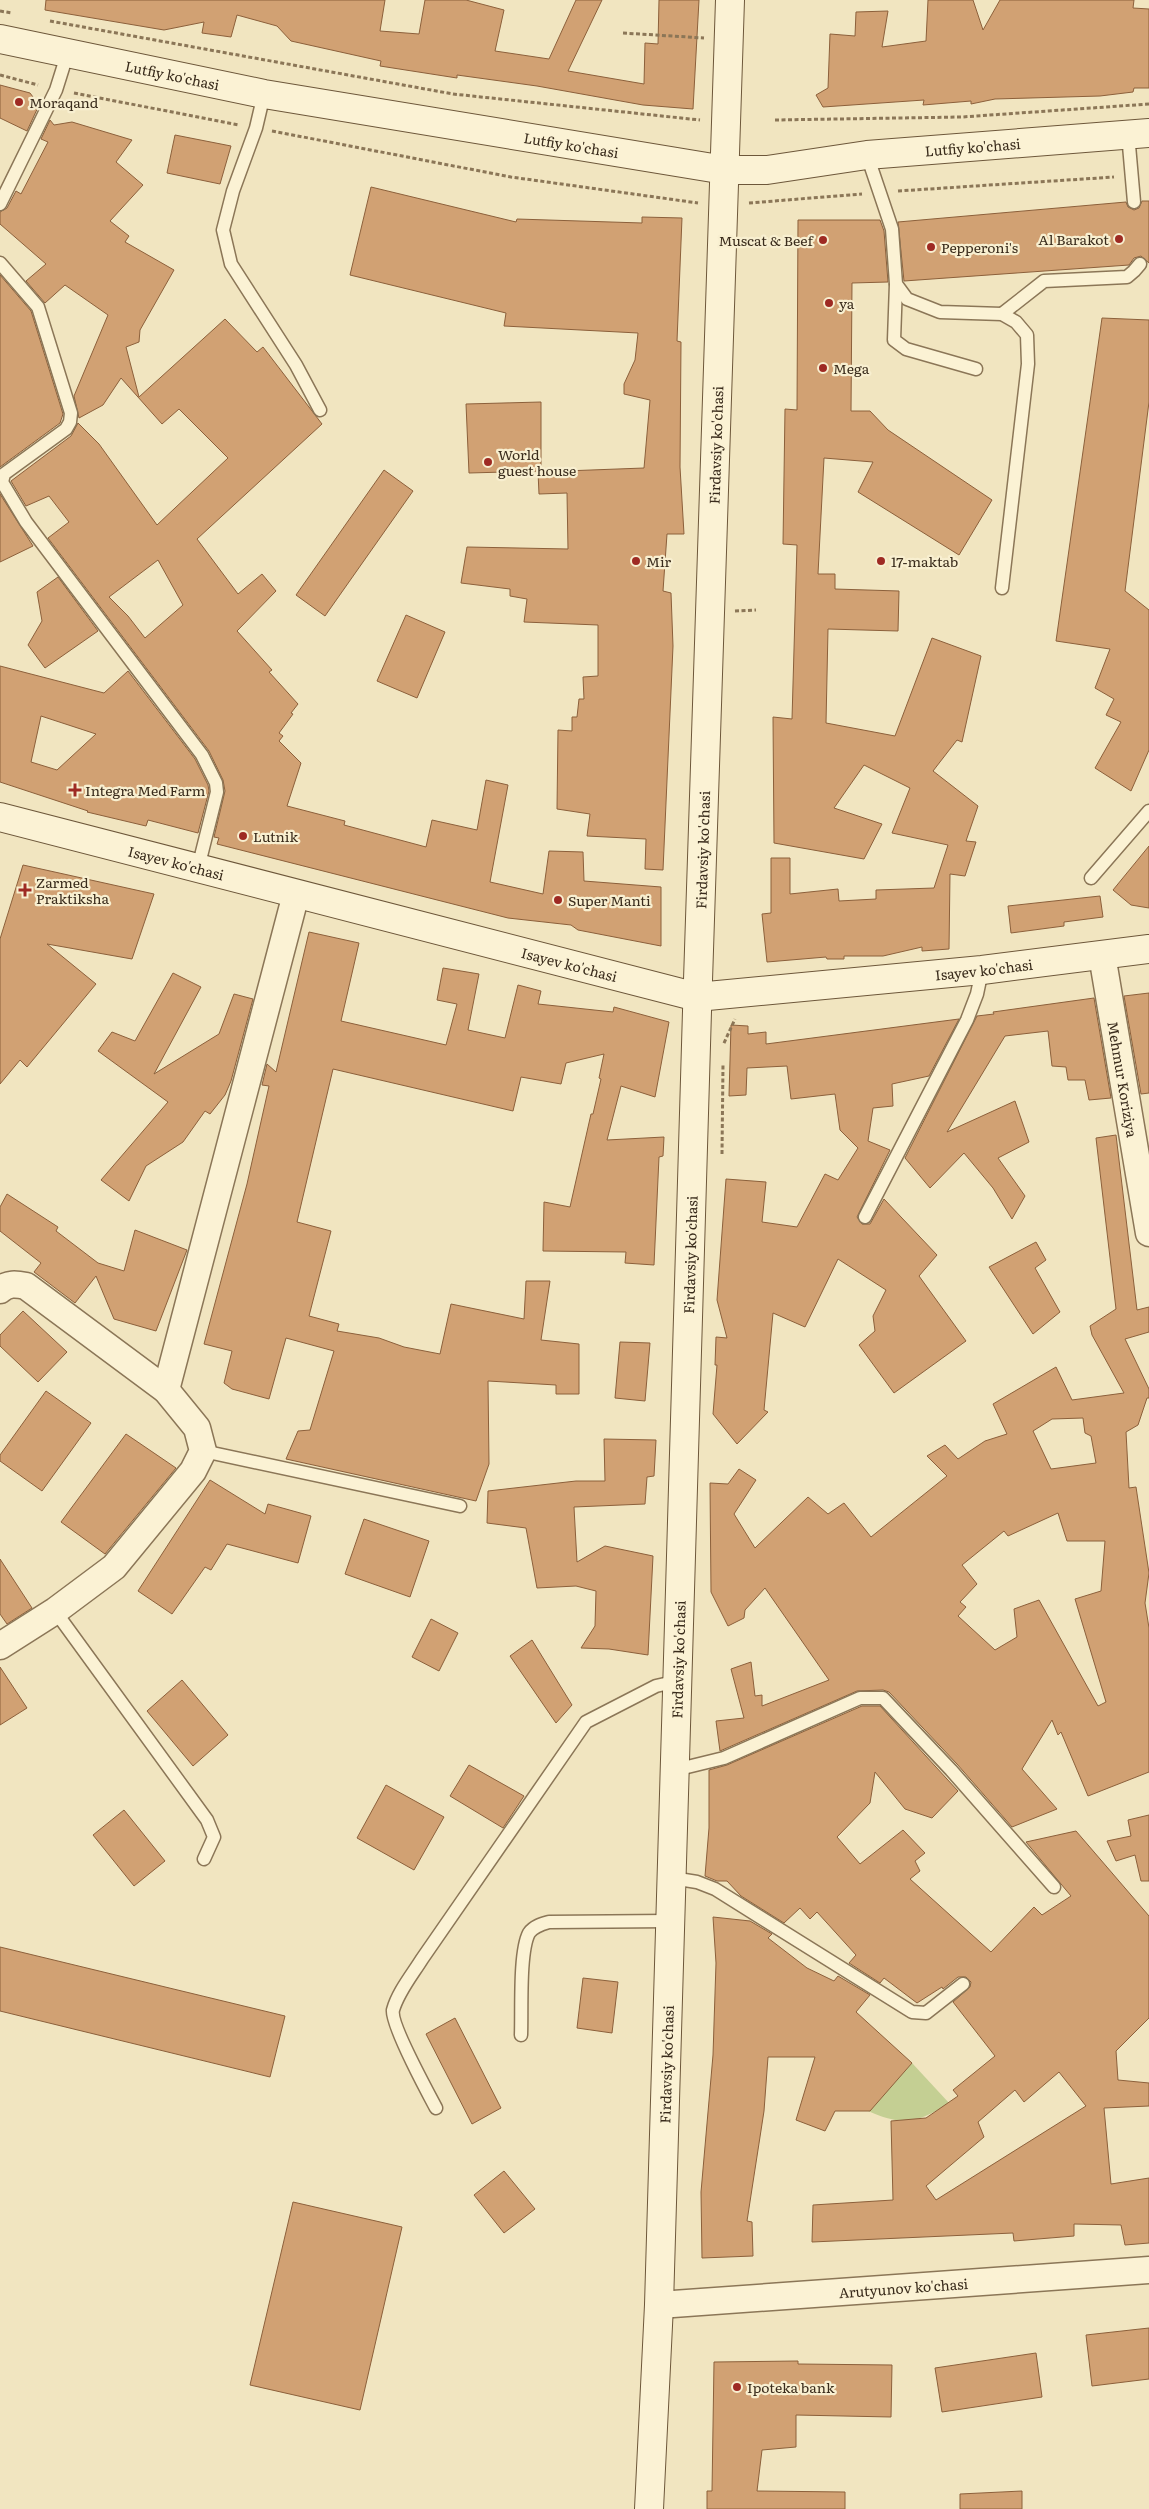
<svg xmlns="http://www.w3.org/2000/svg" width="1149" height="2509" viewBox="0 0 1149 2509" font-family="Literata,serif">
	<rect width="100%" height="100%" fill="#f1e5c0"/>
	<path fill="#c4cf93" d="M912,2063L949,2103C917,2124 902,2126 868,2111Z"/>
	<g fill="#d1a173" stroke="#8c603b" fill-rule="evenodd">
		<polygon points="46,0 385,0 380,31 419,34 425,0 466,0 504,10 495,51 549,59 576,0 602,0 568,71 644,84 645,43 658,44 659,0 699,0 693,109 643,105 537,86 457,75 457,78 380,66 381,61 291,41 277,26 237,15 231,37 202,33 204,22 164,30 45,10"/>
		<polygon points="928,0 973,0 983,30 1000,0 1134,0 1133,8 1149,9 1149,88 1134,88 1133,92 1100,96 995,99 971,104 971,101 923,105 924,100 823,107 816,95 828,88 830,34 855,36 856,12 888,11 882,47 926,41"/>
		<polygon points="0,85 30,93 39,105 27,131 0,118"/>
		<path d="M50,120L54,125L72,122L132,140L116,162L143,185L110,221L129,236L125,242L174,270L140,330L139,342L126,347L139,397L225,319L257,352L263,347L322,424L197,539L238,594L262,574L276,591L237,631L272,670L269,672L298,704L291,713L293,714L279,733L283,736L279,741L301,763L287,806L345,821L344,825L426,847L432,820L477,830L486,780L508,785L490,882L543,894L549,851L583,852L584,881L661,887V946L578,930L571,925L508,918L217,844L219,838L214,837L225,791L223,780L209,751L48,538L69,522L49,496L26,506L11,481L71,436L78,423L99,444L157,525L228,458L179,409L162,424L121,378L103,405L79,418L74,396L108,315L65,285L45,303L26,281L46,264L0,224V212L7,208L16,191L21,194L48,142L41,139ZM158,560L183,605L145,638L128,616L109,597Z"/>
		<polygon points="175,135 231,146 220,184 167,173"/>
		<polygon points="371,187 516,222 517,219 642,223 642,217 682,218 677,341 681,342 680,467 684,534 667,534 663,591 671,593 673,646 663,870 645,869 646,839 587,836 590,814 557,809 558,730 572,731 572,717 577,717 579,699 584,699 583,677 598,676 598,625 524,622 527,599 510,596 510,589 461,583 467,547 568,549 567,493 539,494 538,472 644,468 650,400 624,394 624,384 635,360 638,333 504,326 506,313 350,275"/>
		<polygon points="1142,201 1149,201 1149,263 1141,256 1134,258 1129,265 904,281 898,222 1126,202 1128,207 1134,210 1139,208"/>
		<polygon points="798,220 880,220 884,231 888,282 852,283 851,411 870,411 888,430 992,500 959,555 858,492 873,462 824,458 818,574 835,574 835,589 899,591 898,631 828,629 826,723 895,736 932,638 981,656 962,742 957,740 933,771 978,806 966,841 976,842 965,876 950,874 949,949 922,951 922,947 883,956 844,956 844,959 827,959 826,957 767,962 762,914 771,913 771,858 790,858 790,894 838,889 839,901 876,899 876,890 934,888 948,845 892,833 910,788 864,765 834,808 882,824 864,859 774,843 773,717 792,719 797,545 783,544 785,409 797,410"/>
		<polygon points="0,275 31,311 63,414 60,423 0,467"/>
		<polygon points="1102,318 1149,320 1149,402 1125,591 1149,610 1149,750 1131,791 1095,768 1121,722 1106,715 1114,699 1095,688 1110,649 1056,641"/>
		<polygon points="541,402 541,471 469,473 466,404"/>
		<polygon points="384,470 413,491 325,616 296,595"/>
		<polygon points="0,494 33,546 0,562"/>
		<polygon points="58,577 98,631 45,668 28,645 42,621 37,592"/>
		<polygon points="406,615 445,632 417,698 377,681"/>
		<path d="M0,666L104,693L128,671L195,759L208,785L209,791L198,833L148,820L146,826L87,812L88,811L0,782ZM41,716L96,734L57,770L31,762Z"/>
		<polygon points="1149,846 1149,908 1131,905 1113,890"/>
		<polygon points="23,865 154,894 132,959 47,944 96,984 27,1067 20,1060 0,1084 0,939"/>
		<polygon points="1100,896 1103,917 1064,922 1064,926 1011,933 1008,906"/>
		<polygon points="309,932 359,943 341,1021 446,1045 457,1004 437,1000 443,968 479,974 468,1030 505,1038 518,985 541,991 538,1004 613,1012 614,1007 669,1022 655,1097 621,1086 607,1140 664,1137 663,1156 659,1157 654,1265 625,1263 626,1252 543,1251 544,1202 570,1207 591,1114 593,1114 601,1079 599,1078 604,1054 566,1063 561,1084 521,1077 513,1111 333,1069 297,1222 331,1231 309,1316 339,1324 337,1331 379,1338 404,1347 440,1354 451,1304 524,1319 526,1281 550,1281 541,1340 579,1344 579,1394 556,1394 556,1385 488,1381 489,1464 476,1501 286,1459 298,1431 310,1430 334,1351 286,1338 269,1399 232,1389 224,1383 232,1351 204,1344 247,1184 269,1086 262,1085 267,1064 276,1072"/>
		<polygon points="173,973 201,987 154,1074 219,1034 234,994 253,999 231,1081 225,1095 210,1114 205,1111 183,1142 146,1166 129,1201 101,1180 168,1102 98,1051 112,1032 135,1041"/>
		<polygon points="1149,993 1149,1093 1141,1094 1124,996"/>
		<polygon points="1094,998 1111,1098 1089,1100 1085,1080 1068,1080 1066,1067 1052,1066 1048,1031 1005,1036 947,1132 1015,1101 1029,1142 998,1158 1025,1196 1012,1219 993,1188 964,1153 930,1188 905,1158 977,1016 994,1014 993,1012"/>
		<polygon points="959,1019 929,1076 892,1084 893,1106 873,1108 868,1141 890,1150 857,1217 862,1224 870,1224 884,1199 937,1255 919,1276 966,1341 894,1393 859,1345 875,1331 873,1316 886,1290 838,1259 805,1327 773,1313 764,1410 768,1412 737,1444 713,1414 717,1365 715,1365 716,1337 727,1338 717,1300 726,1179 766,1182 762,1222 797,1227 825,1174 838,1180 858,1148 840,1130 835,1094 791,1099 787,1066 747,1068 746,1095 729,1096 731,1025 748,1026 748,1034 766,1032 766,1044"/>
		<path d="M1116,1135L1137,1310L1149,1307V1332L1125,1339L1149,1389V1398H1147L1138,1425L1126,1432L1129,1488L1136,1487L1149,1573L1145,1603L1149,1628V1772L1088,1796L1061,1732L1058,1735L1052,1720L1022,1769L1057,1809L1012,1827L957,1764L889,1692L883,1690L857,1691L720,1751L716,1721L744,1718L731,1669L751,1662L755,1696L762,1695V1706L829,1680L765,1588L745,1610L744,1618L728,1626L711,1592L710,1483L728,1484L739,1469L756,1480L734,1514L755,1548L808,1497L828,1514L844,1503L871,1537L947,1476L927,1456L945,1445L958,1459L985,1441L1007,1434L993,1404L1056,1367L1072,1400L1124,1393L1092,1335L1090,1326L1116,1309L1096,1138ZM1083,1418L1085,1433L1091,1436L1096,1463L1051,1469L1033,1431L1052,1419ZM1058,1513L1067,1541H1105L1101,1591L1075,1599L1106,1702L1098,1706L1039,1600L1014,1609L1017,1637L995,1650L958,1616L966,1607L960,1602L977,1584L962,1565L1004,1531L1008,1536Z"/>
		<polygon points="7,1194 58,1227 56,1231 98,1263 124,1271 135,1230 187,1250 156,1331 114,1319 96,1276 75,1303 34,1272 41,1263 0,1231 0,1207"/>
		<polygon points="1036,1242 1046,1260 1035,1268 1060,1312 1033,1334 989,1267"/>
		<polygon points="23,1311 67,1352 38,1382 0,1346 0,1335"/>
		<polygon points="620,1342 650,1343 645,1401 615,1398"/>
		<polygon points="46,1391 91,1423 42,1491 0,1461 0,1455"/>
		<polygon points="126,1434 176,1468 105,1554 61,1522"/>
		<polygon points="604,1439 656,1440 654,1476 647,1477 645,1504 574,1507 577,1562 605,1546 653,1556 648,1655 609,1649 581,1648 595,1626 596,1591 576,1586 537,1588 526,1528 487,1523 488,1491 576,1481 605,1481"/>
		<polygon points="210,1480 265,1514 268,1504 311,1516 298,1563 227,1544 211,1570 205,1567 172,1614 138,1591"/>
		<polygon points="364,1519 429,1541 410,1597 345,1574"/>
		<polygon points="0,1559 32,1608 7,1624 0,1614"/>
		<polygon points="431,1619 458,1633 439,1671 412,1657"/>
		<polygon points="532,1640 572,1705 556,1723 510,1656"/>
		<polygon points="0,1667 27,1708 0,1725"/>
		<polygon points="182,1680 228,1735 193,1766 147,1711"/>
		<path d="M862,1706H880L958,1791L932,1818L905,1809L875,1772L870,1803L837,1837L860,1864L903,1830L925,1853L915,1861L920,1871L910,1879L991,1952L1034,1907L1042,1915L1071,1896L1026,1842L1076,1831L1149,1916V2018L1116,2051L1118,2080L1149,2083V2106L1104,2108L1111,2184L1149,2178V2243L1125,2245L1121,2225L1074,2224V2236L1014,2241L1013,2233L812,2242L813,2205L893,2200L891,2121L926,2118L958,2096L953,2090L995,2056L953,2002L970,1987L971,1982L966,1977H958L943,1989L942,1987L917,2003L884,1978L880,1983L849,1963L856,1955L817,1912L810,1919L800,1908L784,1923L741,1896L727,1881H717L705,1876L709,1828V1770L727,1765ZM1059,2072L1086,2106L936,2200L926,2186L984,2137L978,2122L1015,2090L1024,2102Z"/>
		<polygon points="469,1765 524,1796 503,1828 450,1796"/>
		<polygon points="386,1785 444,1817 414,1870 357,1838"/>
		<polygon points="124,1810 165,1861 134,1886 93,1835"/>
		<polygon points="1149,1815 1149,1881 1141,1881 1135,1855 1116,1861 1107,1841 1131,1836 1128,1820"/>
		<polygon points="713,1917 750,1921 772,1934 768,1938 807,1968 834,1981 838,1976 870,1995 856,2012 912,2063 870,2111 835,2111 825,2131 796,2120 815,2057 768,2057 764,2111 747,2221 752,2222 753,2256 702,2258 701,2192 713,2055 716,1963"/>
		<polygon points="0,1947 285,2016 270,2077 0,2011"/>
		<polygon points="583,1978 618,1982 612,2033 577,2028"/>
		<polygon points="455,2018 501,2108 472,2124 426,2034"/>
		<polygon points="504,2171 535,2209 504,2233 474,2195"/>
		<polygon points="293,2202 402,2227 360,2410 250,2385"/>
		<polygon points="1149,2328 1149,2379 1092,2386 1086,2335"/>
		<polygon points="1036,2353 1042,2397 942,2412 935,2368"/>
		<polygon points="798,2361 798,2364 892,2365 891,2417 796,2415 796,2447 762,2450 757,2491 845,2492 845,2509 707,2509 707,2491 712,2491 714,2362"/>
		<polygon points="1022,2491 1022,2509 960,2509 960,2494"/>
	</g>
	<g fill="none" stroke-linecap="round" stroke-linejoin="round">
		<defs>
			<g id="lane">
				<polyline points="264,94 256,128 233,191 223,230 231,264 296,365 320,410"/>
				<polyline points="1128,134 1134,202"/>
				<polyline points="867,155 892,229 896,284 907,299 940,312 1002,314 1016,322 1027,335 1028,364 1002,588"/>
				<polyline points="0,204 56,90 67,55"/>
				<polyline points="0,263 38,307 71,413 70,422 66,429 4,474 2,482 26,522 202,755 216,783 217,792 198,868"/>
				<polyline points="896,284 894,340 906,349 976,369"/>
				<polyline points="1002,314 1044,281 1127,277 1134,271 1140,264"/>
				<polyline points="1091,878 1149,811"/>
				<polyline points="865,1217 967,1020 977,994 982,970"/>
				<polyline points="203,1451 460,1506"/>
				<polyline points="55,1611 207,1820 214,1837 204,1859"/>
				<polyline points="675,1770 724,1758 860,1698 883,1698 951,1770 1054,1887"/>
				<polyline points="672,1878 697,1882 715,1889 912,2012 926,2013 963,1984"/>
				<path d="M521,2035C522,2010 519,1952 529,1933C534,1926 542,1924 549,1922L670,1921"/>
				<path d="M436,2108C428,2093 390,2023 393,2010C398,1992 412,1975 422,1959L586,1722L656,1686L678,1681"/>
			</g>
			<g id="street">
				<path id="s1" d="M1102,955L1149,1233"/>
				<path d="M0,1290C8,1283 16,1284 26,1286L166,1390L197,1428L203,1451L193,1471L114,1567L55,1611L0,1646"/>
				<polyline points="166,1390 296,894"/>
				<path id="s2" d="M659,2305L1149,2270"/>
			</g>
			<g id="secondary">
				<path id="s3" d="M0,39L264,94L725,170H767L867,155L1149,133"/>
				<path id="s4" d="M0,817L697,997L982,970L1149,949"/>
				<path id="s5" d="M649,2509L659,2305L697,1011L730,0"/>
			</g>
		</defs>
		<use href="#lane" stroke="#8b7657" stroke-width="15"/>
		<use href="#street" stroke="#8b7657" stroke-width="29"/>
		<use href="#secondary" stroke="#6d573a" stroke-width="30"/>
		<g stroke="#8b7657" stroke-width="3" stroke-dasharray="4 2.5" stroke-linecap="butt">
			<polyline points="0,11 12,13"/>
			<polyline points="50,21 453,94 700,120"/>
			<polyline points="623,33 704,38"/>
			<polyline points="0,75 38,85"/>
			<polyline points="74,93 239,125"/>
			<polyline points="775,120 962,117 1149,104"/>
			<polyline points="272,131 511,177 698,203"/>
			<polyline points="898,191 1114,177"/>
			<polyline points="749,203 862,194"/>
			<polyline points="735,611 756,610"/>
			<polyline points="724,1043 735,1019"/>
			<polyline points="722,1154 723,1064"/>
		</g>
		<use href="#lane" stroke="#fbf2d4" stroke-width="12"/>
		<use href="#street" stroke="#fbf2d4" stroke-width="26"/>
		<use href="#secondary" stroke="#fbf2d4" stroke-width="28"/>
	</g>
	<g fill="#9e2a23" stroke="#f8efd0" stroke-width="2">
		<circle cx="19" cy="102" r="5"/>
		<circle cx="1119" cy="239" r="5"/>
		<circle cx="823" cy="240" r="5"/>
		<circle cx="931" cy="247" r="5"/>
		<circle cx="829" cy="303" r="5"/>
		<circle cx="823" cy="368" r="5"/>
		<circle cx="488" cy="462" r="5"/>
		<circle cx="636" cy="561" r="5"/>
		<circle cx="881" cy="561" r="5"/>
		<path d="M72.5 782.5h5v5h5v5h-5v5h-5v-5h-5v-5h5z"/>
		<circle cx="243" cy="836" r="5"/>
		<path d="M22.5 882.5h5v5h5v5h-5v5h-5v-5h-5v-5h5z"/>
		<circle cx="558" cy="900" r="5"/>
		<circle cx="737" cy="2387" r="5"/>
	</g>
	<g text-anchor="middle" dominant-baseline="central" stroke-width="4.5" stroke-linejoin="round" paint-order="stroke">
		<g font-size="14" fill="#3a2c1c" stroke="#f8efd0">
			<text stroke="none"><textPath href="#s3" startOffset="176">Lutfiy ko'chasi</textPath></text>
			<text stroke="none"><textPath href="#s3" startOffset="581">Lutfiy ko'chasi</textPath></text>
			<text stroke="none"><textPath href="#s3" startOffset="986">Lutfiy ko'chasi</textPath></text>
			<text stroke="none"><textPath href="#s5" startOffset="2065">Firdavsiy ko'chasi</textPath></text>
			<text stroke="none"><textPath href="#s5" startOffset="1660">Firdavsiy ko'chasi</textPath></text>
			<text stroke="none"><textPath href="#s4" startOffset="182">Isayev ko'chasi</textPath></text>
			<text stroke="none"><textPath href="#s4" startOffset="588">Isayev ko'chasi</textPath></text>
			<text stroke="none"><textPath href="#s4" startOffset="1008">Isayev ko'chasi</textPath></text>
			<text stroke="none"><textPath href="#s1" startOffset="126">Mehmur Koriziya</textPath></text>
			<text stroke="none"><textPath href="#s5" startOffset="1255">Firdavsiy ko'chasi</textPath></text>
			<text stroke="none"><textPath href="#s5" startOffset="850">Firdavsiy ko'chasi</textPath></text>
			<text stroke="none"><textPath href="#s5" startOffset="445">Firdavsiy ko'chasi</textPath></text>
			<text stroke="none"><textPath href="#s2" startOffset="245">Arutyunov ko'chasi</textPath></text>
		</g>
		<g font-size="14" fill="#3a2c1c" stroke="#f8efd0" text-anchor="start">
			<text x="29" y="102">Moraqand</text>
			<text x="1109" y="239" text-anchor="end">Al Barakot</text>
			<text x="813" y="240" text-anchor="end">Muscat &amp; Beef</text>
			<text x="941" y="247">Pepperoni's</text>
			<text x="839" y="303">ya</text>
			<text x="833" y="368">Mega</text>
			<text x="498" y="454">World<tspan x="498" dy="16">guest house</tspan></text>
			<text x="646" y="561">Mir</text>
			<text x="891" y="561">17-maktab</text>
			<text x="85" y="790">Integra Med Farm</text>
			<text x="253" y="836">Lutnik</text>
			<text x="36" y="882">Zarmed<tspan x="36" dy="16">Praktiksha</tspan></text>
			<text x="568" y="900">Super Manti</text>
			<text x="747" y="2387">Ipoteka bank</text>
		</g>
	</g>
</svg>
